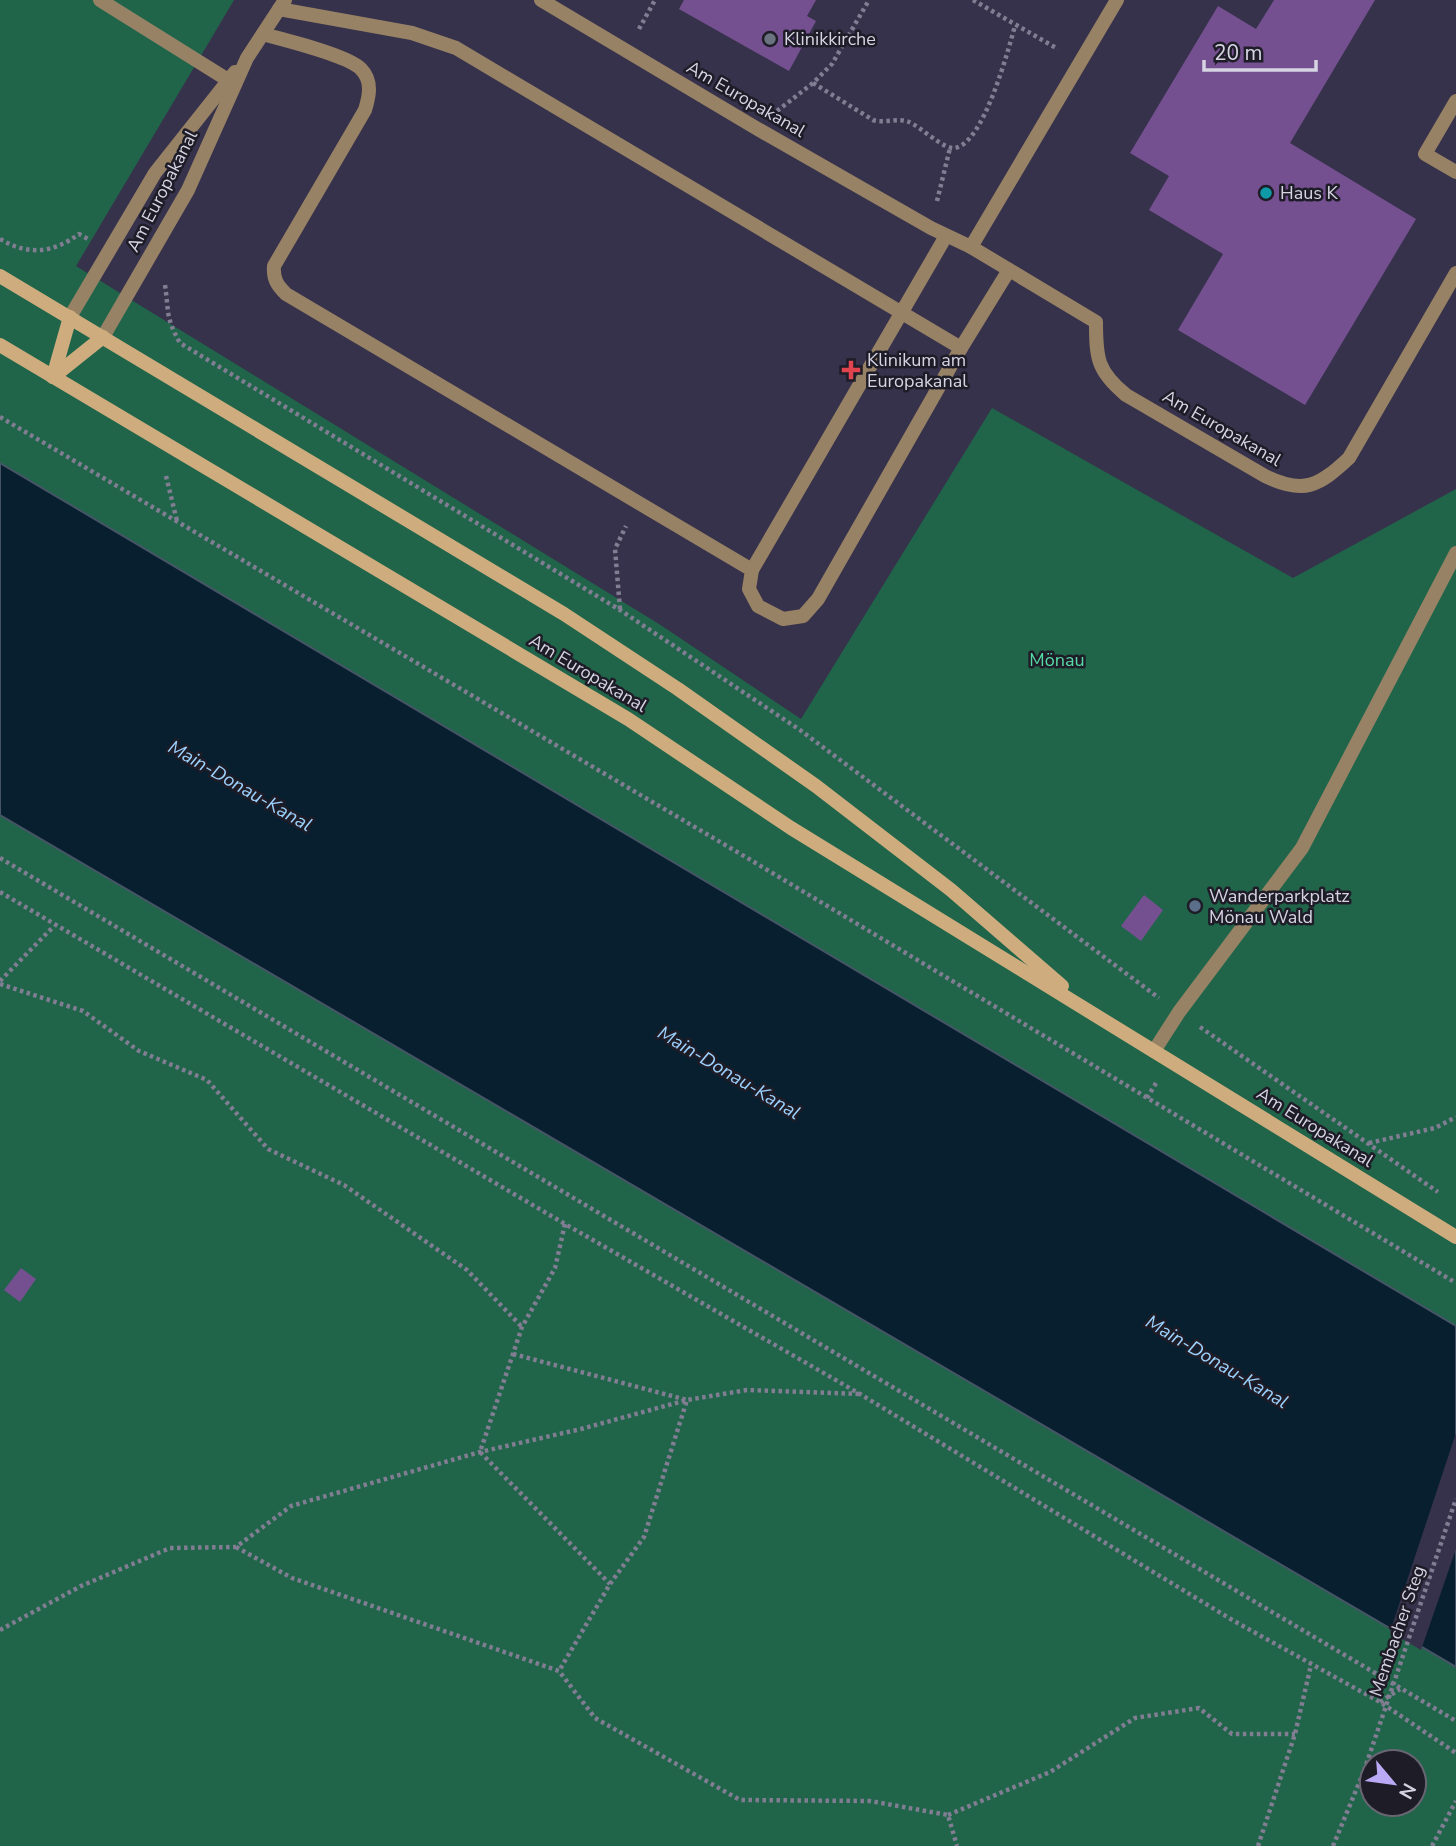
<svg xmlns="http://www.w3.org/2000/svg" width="1456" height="1846" viewBox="0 0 1456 1846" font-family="'Nunito Sans',sans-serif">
	<rect width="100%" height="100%" fill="#37324b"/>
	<g fill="#20654a" fill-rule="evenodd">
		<polygon points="0,0 234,0 76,266 659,624 801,719 992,408 1293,578 1456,489 1456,1326 0,463"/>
		<path d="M0,815L1456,1667V1846H0ZM1372,1762H1414V1804H1372Z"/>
	</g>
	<polygon fill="#081f30" stroke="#465566" stroke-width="2" points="0,463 1456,1326 1456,1667 0,815"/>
	<polygon fill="#37324b" points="1456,1433 1456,1549 1421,1650 1390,1632"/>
	<g fill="#755091">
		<polygon points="684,0 816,0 807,16 816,21 789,71 679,9"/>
		<polygon points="1274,0 1375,0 1290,143 1416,219 1305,405 1178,330 1223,254 1149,210 1169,176 1130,153 1218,6 1256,29"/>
		<polygon points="1144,895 1163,910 1141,941 1121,926"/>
		<polygon points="21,1268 36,1279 20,1302 4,1290"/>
	</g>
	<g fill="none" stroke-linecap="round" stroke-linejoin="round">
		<g stroke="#817d92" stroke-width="4.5" stroke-dasharray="3.5 3.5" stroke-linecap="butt">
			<polyline points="973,0 1058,49"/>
			<polyline points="639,29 655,0"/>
			<path d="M813,83L873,120C885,124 898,117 909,122C921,127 944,150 955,148C984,143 1008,50 1015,26"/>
			<polyline points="777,111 813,83 832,64 869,0"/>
			<polyline points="937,201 950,148"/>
			<path d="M0,239C29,256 53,253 79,234L88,239"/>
			<path d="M165,285C169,311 165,317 180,343L620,610L800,730L1159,998"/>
			<polyline points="0,417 749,859 1456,1283"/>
			<polyline points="166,476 177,521"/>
			<polyline points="620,609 615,549 626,526"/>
			<polyline points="0,858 1456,1721"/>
			<polyline points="0,892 565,1224 860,1394 1234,1621 1380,1702 1456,1753"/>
			<polyline points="0,981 54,926"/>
			<polyline points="0,984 83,1011 139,1051 207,1080 268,1149 344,1185 467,1270 522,1327"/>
			<polyline points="1200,1027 1438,1192"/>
			<polyline points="1147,1098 1156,1083"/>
			<polyline points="1369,1143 1435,1128 1456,1117"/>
			<polyline points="565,1224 555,1268 522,1327 480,1452 610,1584"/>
			<polyline points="513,1354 687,1400 644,1537 610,1584 559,1671"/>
			<polyline points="236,1547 292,1578 559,1671 595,1718 740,1800 870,1801 948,1815 957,1846"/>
			<polyline points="0,1630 81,1586 170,1548 236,1547 291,1506 480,1452 581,1429 687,1400 747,1390 860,1394"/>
			<polyline points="1380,1702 1400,1689"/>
			<polyline points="948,1815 1050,1772 1135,1718 1199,1708 1232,1734 1295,1734"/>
			<polyline points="1258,1846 1295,1734 1311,1665"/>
			<polyline points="1333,1846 1364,1771"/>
			<polyline points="1432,1846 1456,1801"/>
		</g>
		<g stroke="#978265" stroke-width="14">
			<polyline points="100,0 228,80"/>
			<path d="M541,0L756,128L931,228L971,247L1096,322C1096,358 1097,371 1126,395L1265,476C1304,495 1319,486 1349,458L1456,273"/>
			<path d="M263,34C284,40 348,55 361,69C373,81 369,97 365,110L274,266C273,279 277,285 286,294L752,570L749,589L758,606L783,619L803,616L818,599L961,348L456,48L412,33L279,9"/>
			<polyline points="1456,101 1425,154 1456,172"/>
			<polyline points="971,247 1117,0"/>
			<polyline points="961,348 1009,270"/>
			<polyline points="752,570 946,236"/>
			<polyline points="1154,1051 1179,1012 1302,848 1456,553"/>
		</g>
		<g stroke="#978265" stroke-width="14">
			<polyline points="70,317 155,173 235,72"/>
			<polyline points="103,337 188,190 247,58 285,0"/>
		</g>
		<g stroke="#cfac7d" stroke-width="14">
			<polyline points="0,276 564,614 678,689 816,786 951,890 1062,986"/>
			<polyline points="0,345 628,719 791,828 1456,1237"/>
			<polyline points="53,377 103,337"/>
			<polyline points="53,377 70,317"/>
		</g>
		<polyline stroke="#817d92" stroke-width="4.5" stroke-dasharray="3.5 3.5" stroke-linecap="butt" points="1364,1771 1456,1499"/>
	</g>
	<circle fill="#6b7280" stroke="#1e1c27" stroke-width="2.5" cx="770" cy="39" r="7"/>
	<circle fill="#0f9aa8" stroke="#1e1c27" stroke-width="2.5" cx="1266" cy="193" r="7"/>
	<path fill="#e0444e" stroke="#1e1c27" stroke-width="2.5" d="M847.5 359.5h7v7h7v7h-7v7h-7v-7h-7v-7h7z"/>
	<circle fill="#5c6f8a" stroke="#1e1c27" stroke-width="2.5" cx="1195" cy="906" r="7"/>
	<g text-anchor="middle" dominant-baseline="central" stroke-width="5" stroke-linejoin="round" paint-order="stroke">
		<g font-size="18" fill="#d6d4e3" stroke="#1e1c27" text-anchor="start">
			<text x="784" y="39">Klinikkirche</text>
			<text x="1280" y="193">Haus K</text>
			<text x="867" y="360">Klinikum am<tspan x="867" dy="21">Europakanal</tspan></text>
			<text x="1209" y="896">Wanderparkplatz<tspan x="1209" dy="21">Mönau Wald</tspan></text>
		</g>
		<g font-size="18" fill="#d6d4e3" stroke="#1e1c27">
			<text transform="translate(746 99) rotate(30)">Am Europakanal</text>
			<text transform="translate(162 191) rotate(-63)">Am Europakanal</text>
			<text transform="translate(1222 428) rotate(30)">Am Europakanal</text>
			<text transform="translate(588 673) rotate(31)">Am Europakanal</text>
			<text transform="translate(1315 1127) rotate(32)">Am Europakanal</text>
			<text transform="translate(1397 1631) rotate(-71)">Membacher Steg</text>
		</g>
		<g font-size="18" fill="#56daa6" stroke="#1e1c27">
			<text x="1057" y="660">Mönau</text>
		</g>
		<g font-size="19" font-style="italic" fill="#9bd1fd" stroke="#1e1c27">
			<text transform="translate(240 786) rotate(30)">Main-Donau-Kanal</text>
			<text transform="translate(729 1073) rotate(31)">Main-Donau-Kanal</text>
			<text transform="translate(1217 1362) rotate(31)">Main-Donau-Kanal</text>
		</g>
	</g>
	<g transform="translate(1393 1783) rotate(119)"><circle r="33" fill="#1e1c27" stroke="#686672" stroke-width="2"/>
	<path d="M0-5L12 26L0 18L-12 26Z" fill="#baaaf6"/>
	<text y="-10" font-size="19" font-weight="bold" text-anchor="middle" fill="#d6d4e3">N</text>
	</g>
	<path d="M1204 60v10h112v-10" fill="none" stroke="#d6d4e3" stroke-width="3.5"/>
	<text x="1214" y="60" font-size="21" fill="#d6d4e3" stroke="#1e1c27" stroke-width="5" paint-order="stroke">20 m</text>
</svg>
